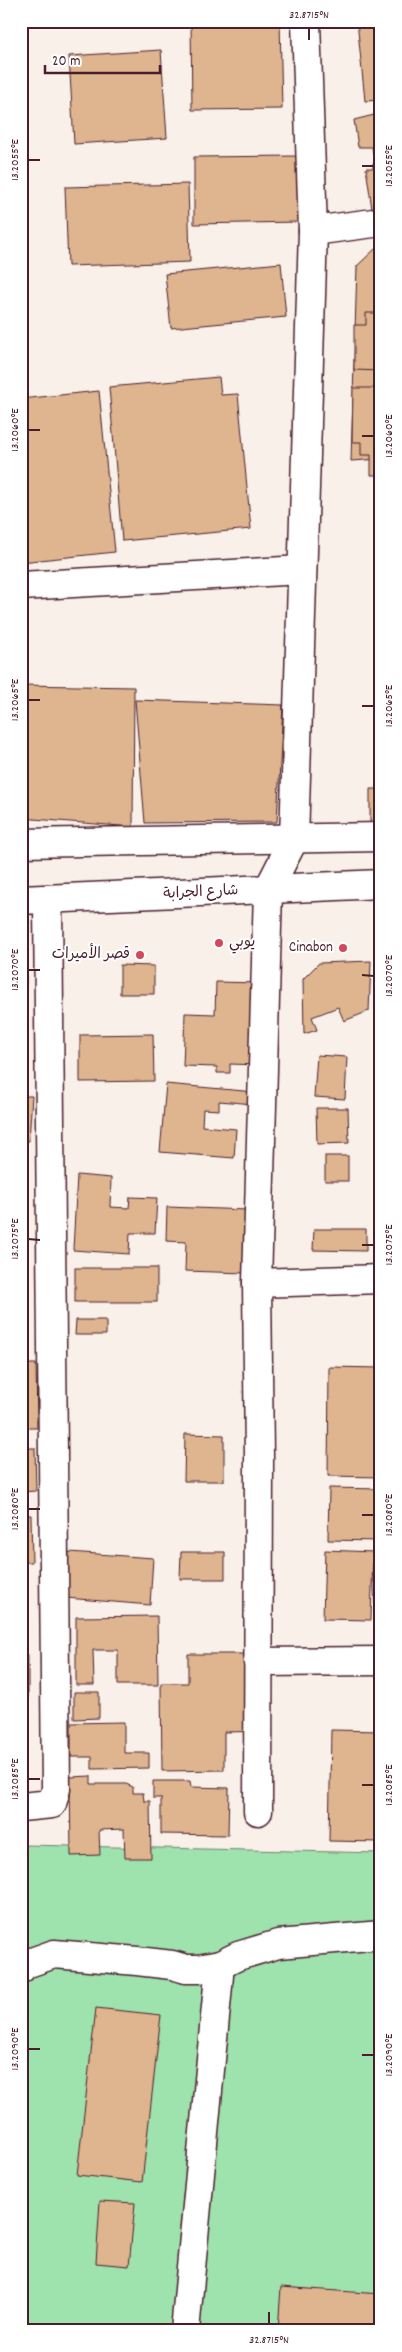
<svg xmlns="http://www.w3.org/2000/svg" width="402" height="2352" viewBox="0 0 402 2352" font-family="Dekko,'Playpen Sans Arabic',sans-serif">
	<rect width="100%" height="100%" fill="#f8f0e9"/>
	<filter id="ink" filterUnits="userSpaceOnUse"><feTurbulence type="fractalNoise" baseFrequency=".02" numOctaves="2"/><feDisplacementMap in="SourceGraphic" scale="10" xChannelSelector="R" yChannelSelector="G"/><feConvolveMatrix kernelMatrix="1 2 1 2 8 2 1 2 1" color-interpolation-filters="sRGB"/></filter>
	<g filter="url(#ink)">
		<polygon fill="#9ee2ae" stroke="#74806c" points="26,1845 381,1853 381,2331 21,2331 21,1913"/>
		<g fill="#deb58f" stroke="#4a1f2b">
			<polygon points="191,21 280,21 282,109 192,110"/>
			<polygon points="357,21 381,21 381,100 365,101"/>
			<polygon points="161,50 167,138 74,144 69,56"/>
			<polygon points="374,115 375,124 381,123 381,154 373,154 372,147 358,147 354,120"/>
			<polygon points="298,156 299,222 194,224 194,157"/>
			<polygon points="373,163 381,163 381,209 372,209 366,168 373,168"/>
			<polygon points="188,184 190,262 68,266 65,187"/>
			<polygon points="375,249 381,249 381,459 351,461 357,266"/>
			<polygon points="281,263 286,317 171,328 165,274"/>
			<polygon points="366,313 381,313 381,371 354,370 354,325 366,325"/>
			<polygon points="219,377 221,395 238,394 251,529 122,541 109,387"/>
			<polygon points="353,388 381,388 381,475 371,475 371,455 361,455 361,442 352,442"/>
			<polygon points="99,391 115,552 21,562 21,399"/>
			<polygon points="21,685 134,687 133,827 21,818"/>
			<polygon points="381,687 381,749 376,749 376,705 380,705"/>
			<polygon points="135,700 283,705 277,822 145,823"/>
			<polygon points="370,789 381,789 381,845 370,846"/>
			<polygon points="371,961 369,1011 344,1021 338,1007 312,1017 317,1030 304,1034 303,979 319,963"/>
			<polygon points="120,965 154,966 154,994 120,994"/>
			<polygon points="21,976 26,976 25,1011 21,1011"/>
			<polygon points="216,982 260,983 257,1065 230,1064 230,1073 217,1073 217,1067 183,1066 185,1013 215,1014"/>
			<polygon points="153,1034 154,1081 80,1082 80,1035"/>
			<polygon points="317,1055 347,1057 345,1099 314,1097"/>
			<polygon points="166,1084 255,1092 254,1104 219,1101 219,1110 203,1109 202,1126 236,1129 234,1158 160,1152"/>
			<polygon points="21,1096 32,1096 29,1141 21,1140"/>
			<polygon points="316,1108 348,1108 349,1143 317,1144"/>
			<polygon points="21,1153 27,1153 26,1179 21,1179"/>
			<rect x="325" y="1156" width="23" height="25"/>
			<polygon points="77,1175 111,1178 110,1207 129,1208 130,1197 157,1198 155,1233 130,1233 129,1254 73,1250"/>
			<polygon points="167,1207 248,1210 245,1273 185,1271 186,1242 166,1241"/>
			<polygon points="314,1229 366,1229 366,1251 313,1250"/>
			<rect x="75" y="1268" width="82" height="34"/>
			<polygon points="76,1320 106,1320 106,1335 75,1335"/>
			<polygon points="21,1364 36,1364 37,1428 21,1428"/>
			<polygon points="329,1367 381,1368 381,1477 328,1476"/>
			<polygon points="185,1434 224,1435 224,1481 184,1481"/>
			<polygon points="21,1448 35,1448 36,1491 21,1492"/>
			<polygon points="329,1488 381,1489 381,1541 328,1540"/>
			<polygon points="21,1515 31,1515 32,1562 21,1562"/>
			<polygon points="325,1550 373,1552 371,1620 323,1619"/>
			<polygon points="69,1552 153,1558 150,1605 66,1598"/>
			<polygon points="181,1552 225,1552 225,1579 180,1579"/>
			<polygon points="373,1567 381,1567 381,1654 377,1654"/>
			<polygon points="21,1572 24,1572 25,1637 21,1637"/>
			<polygon points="157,1616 158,1685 118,1685 118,1650 93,1650 94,1685 76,1685 76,1617"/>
			<polygon points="188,1654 271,1654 271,1731 224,1732 224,1770 162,1771 161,1683 188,1683"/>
			<rect x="21" y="1655" width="7" height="65"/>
			<polygon points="74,1692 99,1692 99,1718 74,1719"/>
			<polygon points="124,1722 124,1753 149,1753 149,1768 92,1769 92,1757 71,1757 71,1723"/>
			<polygon points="331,1730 381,1731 381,1842 329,1841"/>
			<polygon points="91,1776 91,1784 126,1784 133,1787 133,1793 143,1793 144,1801 150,1801 151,1858 125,1858 124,1829 99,1830 100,1855 71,1856 70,1777"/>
			<polygon points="153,1781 190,1781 191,1787 229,1788 228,1835 161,1834 161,1798 153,1798"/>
			<polygon points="96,2008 161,2015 142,2182 77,2175"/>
			<polygon points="100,2201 135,2203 129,2266 96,2263"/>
			<polygon points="281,2287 381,2294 381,2331 278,2331"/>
		</g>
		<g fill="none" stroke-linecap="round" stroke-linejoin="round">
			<defs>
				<g id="minor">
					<polyline points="313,231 381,222"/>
					<polyline points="21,586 302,570"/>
					<polyline points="257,1283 381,1279"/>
					<polyline points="258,1662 381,1661"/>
					<polyline points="21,1807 52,1804 56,1789 48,900"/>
					<polyline points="258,1811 259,1458 257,1283 268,890 294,839 313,231 306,21"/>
					<polyline points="21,1969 23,1965 54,1954 137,1961 172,1965 186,1969 199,1969 220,1965 238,1956 278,1944 381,1935"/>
					<polyline points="185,2331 220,1965"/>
				</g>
				<g id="major">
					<polyline points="21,843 381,837"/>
					<polyline points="21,900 381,884"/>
				</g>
			</defs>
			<use href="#minor" stroke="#4a1f2b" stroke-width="31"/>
			<use href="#major" stroke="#4a1f2b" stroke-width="31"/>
			<use href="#minor" stroke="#fff" stroke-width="28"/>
			<use href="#major" stroke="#fff" stroke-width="28"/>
		</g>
	</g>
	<path fill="none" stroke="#4a1f2b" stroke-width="2" d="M309,40V28M28,160H40M362,166H374M28,430H40M362,436H374M28,700H40M362,706H374M28,970H40M362,975L374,976M28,1239L40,1240M362,1245H374M28,1509H40M362,1515H374M28,1779H40M362,1785H374M28,2049H40M362,2055H374M269,2324V2312"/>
	<g fill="#d1495b" stroke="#fff" stroke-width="2">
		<circle cx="219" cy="943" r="5"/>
		<circle cx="343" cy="948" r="5"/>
		<circle cx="140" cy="955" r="5"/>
	</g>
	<g text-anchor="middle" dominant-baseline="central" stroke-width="4" stroke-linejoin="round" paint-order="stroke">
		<g font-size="15" fill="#4a1f2b" stroke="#fff">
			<text transform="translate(201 893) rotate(-3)">شارع الجرابة</text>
		</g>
		<g font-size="15" fill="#4a1f2b" stroke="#fff" text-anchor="end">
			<text x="229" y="943" text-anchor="start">يوبي</text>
			<text x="333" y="948">Cinabon</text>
			<text x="130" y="955">قصر الأميرات</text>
		</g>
	</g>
	<rect width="402" height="2352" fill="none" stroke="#fff" stroke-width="55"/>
	<path d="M45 65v8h115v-8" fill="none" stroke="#4a1f2b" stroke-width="2.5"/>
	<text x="52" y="65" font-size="15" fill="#4a1f2b" stroke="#ffffff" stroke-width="4" paint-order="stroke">20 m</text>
	<rect x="28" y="28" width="346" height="2296" fill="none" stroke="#4a1f2b" stroke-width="2"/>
	<g font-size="12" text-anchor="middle" fill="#4a1f2b">
		<text x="309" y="18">32.8715°N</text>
		<text transform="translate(14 160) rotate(-90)" y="4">13.2055°E</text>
		<text transform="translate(388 166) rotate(-90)" y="4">13.2055°E</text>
		<text transform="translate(14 430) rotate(-90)" y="4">13.2060°E</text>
		<text transform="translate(388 436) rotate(-90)" y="4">13.2060°E</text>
		<text transform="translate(14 700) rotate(-90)" y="4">13.2065°E</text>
		<text transform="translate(388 706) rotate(-90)" y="4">13.2065°E</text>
		<text transform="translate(14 970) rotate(-90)" y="4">13.2070°E</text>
		<text transform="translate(388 976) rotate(-90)" y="4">13.2070°E</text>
		<text transform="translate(14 1239) rotate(-90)" y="4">13.2075°E</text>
		<text transform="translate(388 1245) rotate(-90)" y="4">13.2075°E</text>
		<text transform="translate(14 1509) rotate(-90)" y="4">13.2080°E</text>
		<text transform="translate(388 1515) rotate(-90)" y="4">13.2080°E</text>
		<text transform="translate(14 1779) rotate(-90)" y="4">13.2085°E</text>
		<text transform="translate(388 1785) rotate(-90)" y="4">13.2085°E</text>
		<text transform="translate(14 2049) rotate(-90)" y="4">13.2090°E</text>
		<text transform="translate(388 2055) rotate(-90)" y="4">13.2090°E</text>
		<text x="269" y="2343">32.8715°N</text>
	</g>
</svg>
